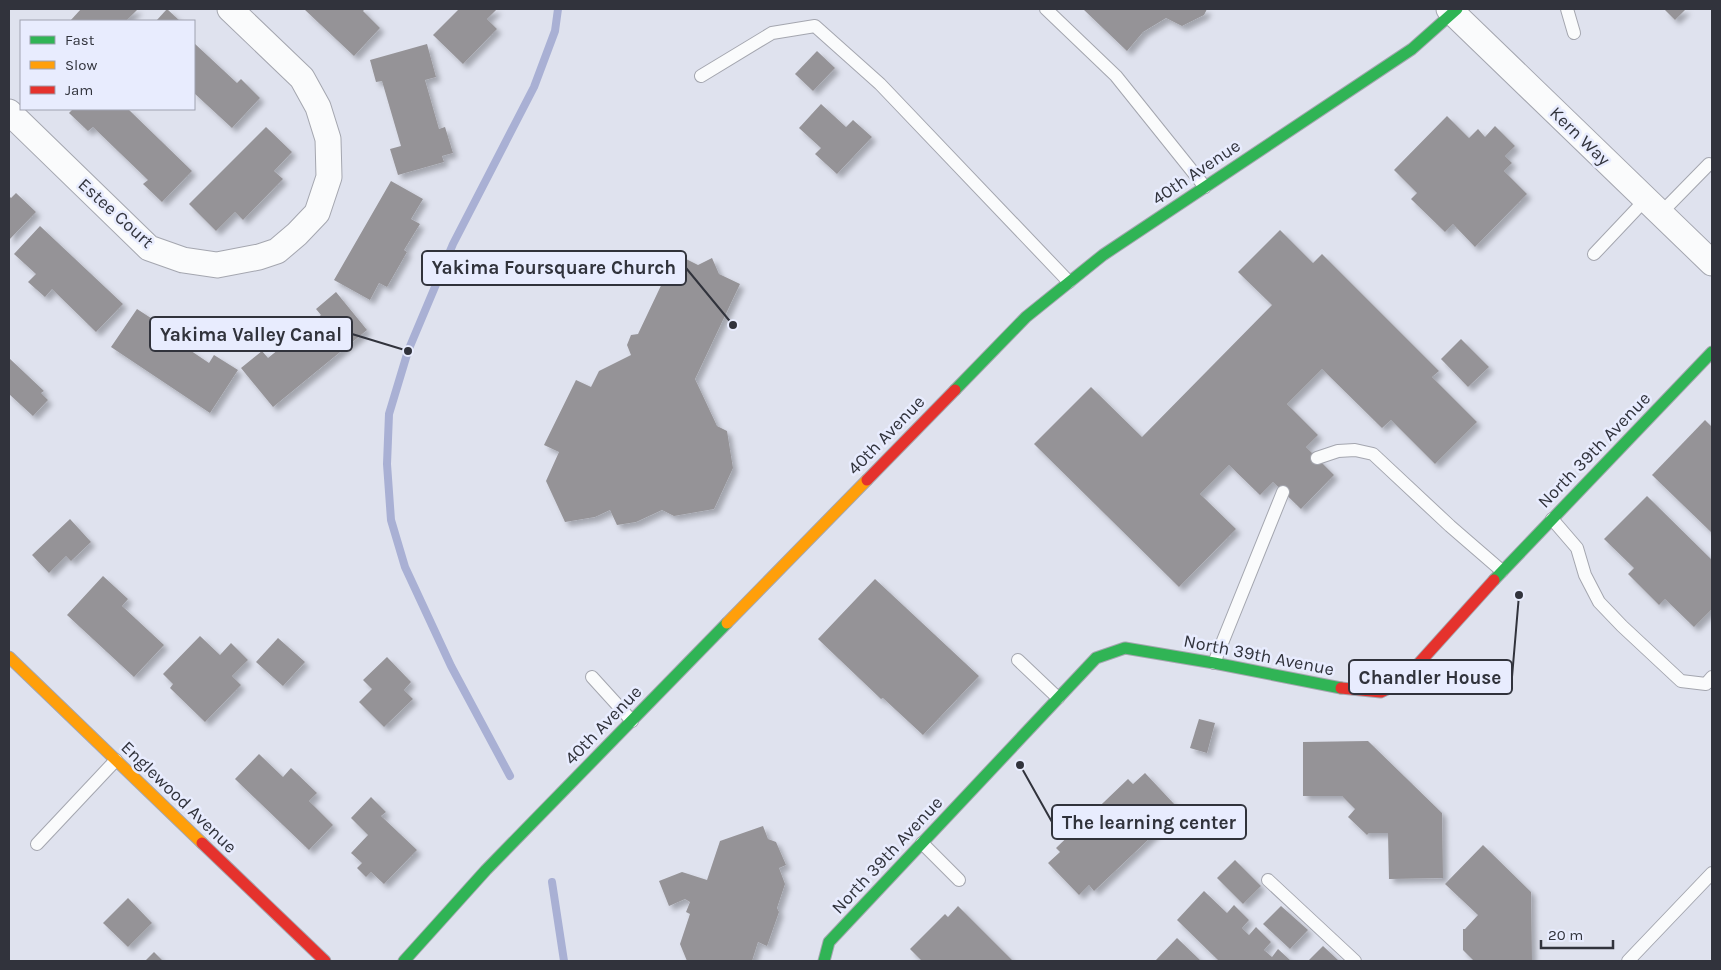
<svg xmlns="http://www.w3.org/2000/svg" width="1721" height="970" viewBox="0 0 1721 970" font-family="Karla,sans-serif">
	<defs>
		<filter id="shadow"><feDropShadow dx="4.5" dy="4.5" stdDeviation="2.5" flood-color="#0004"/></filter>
	</defs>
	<rect width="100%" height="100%" fill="#dfe2ee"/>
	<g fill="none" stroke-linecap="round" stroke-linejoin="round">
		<g stroke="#a9b0d4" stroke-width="8">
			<polyline points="510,776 451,666 405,567 391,520 387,464 389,414 408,351 453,244 534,87 555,31 558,9"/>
			<polyline points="552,882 564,961"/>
		</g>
	</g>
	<g fill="#959397" filter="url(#shadow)">
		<polygon points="81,9 138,9 126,21 70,21"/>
		<polygon points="167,9 180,21 156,21"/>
		<polygon points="304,9 365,9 363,11 380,28 354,56"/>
		<polygon points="459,9 497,9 487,19 497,29 463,64 433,35"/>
		<polygon points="1083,9 1207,9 1204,15 1182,26 1166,18 1143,32 1127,51"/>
		<polygon points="1664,9 1686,9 1675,20"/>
		<polygon points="194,43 237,83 241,79 260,98 232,128 194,93"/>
		<polygon points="427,44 436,77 425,80 439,129 445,127 453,153 442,156 444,162 398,175 390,149 401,146 382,81 376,82 370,60"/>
		<polygon points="817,51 835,68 813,91 795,74"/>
		<polygon points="821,104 846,127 853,120 872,137 837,174 815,154 821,148 799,128"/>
		<polygon points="73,109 128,109 192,171 162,202 143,184 148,180 93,127 88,131 69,113"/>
		<polygon points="1447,116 1469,138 1478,129 1485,137 1495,126 1515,146 1505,156 1512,163 1504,171 1527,194 1475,247 1453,224 1445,232 1411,199 1417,193 1394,170"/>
		<polygon points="266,127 292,152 274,171 283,179 243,220 235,212 216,231 189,204"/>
		<polygon points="391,181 423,199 411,219 420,224 404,250 407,252 387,287 379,283 370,300 334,280"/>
		<polygon points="16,193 36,212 9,240 9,196 11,198"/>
		<polygon points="40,226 123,304 96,332 52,289 45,297 28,282 36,274 14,254"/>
		<polygon points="1280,230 1313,263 1322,254 1439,371 1432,377 1477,422 1435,464 1391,420 1382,428 1322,369 1287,404 1318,435 1306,447 1334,475 1301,509 1273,482 1260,495 1229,465 1200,494 1236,529 1179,587 1034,444 1091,387 1142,437 1272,305 1238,272"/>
		<polygon points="676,254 698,265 712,258 719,274 740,284 695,379 717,426 727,431 733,468 714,509 674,516 662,510 636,522 617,525 610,510 595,517 565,522 546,481 559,452 544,445 576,380 591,387 599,371 631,355 627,345 631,335 638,334"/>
		<polygon points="336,292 367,330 273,407 241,368 262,351 268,358 321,315 316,309"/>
		<polygon points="137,309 160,324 157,328 209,363 214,355 238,370 210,413 111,347"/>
		<polygon points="1461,339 1489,367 1468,387 1441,359"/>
		<polygon points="9,358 44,391 41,393 48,400 33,416 9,394"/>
		<polygon points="1705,420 1712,427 1712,533 1652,475"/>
		<polygon points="1647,496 1712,560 1712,609 1694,627 1665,599 1659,605 1628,574 1634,568 1604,539"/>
		<polygon points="70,519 91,542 71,561 66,556 49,573 32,555"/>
		<polygon points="103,576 128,599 122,606 164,645 134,677 67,615"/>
		<polygon points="875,579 979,676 923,735 883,698 881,699 818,639"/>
		<polygon points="200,636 220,655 231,643 248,660 232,676 241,685 205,722 170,688 173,684 163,674"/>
		<polygon points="278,638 305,662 283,686 256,662"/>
		<polygon points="387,657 411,682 404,690 413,699 384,727 359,702 372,689 363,680"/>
		<polygon points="1199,719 1215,723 1207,753 1190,748"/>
		<polygon points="1368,741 1442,813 1443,878 1389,879 1388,833 1369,833 1367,835 1348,817 1355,809 1342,796 1303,796 1303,742"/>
		<polygon points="259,754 283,777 291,768 317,793 309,801 333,825 309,850 235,779"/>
		<polygon points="1145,773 1176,806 1165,816 1169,820 1094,891 1089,885 1079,895 1048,863 1060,852 1056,848 1128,779 1133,784"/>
		<polygon points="371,797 386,812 381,816 417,850 384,884 371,872 366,877 357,868 362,863 351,853 368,835 351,818"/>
		<polygon points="763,826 768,839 776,842 786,865 779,868 785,884 777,908 779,912 767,946 758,942 752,961 687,961 680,944 690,914 686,912 690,902 685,899 669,906 659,881 682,872 707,880 720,841"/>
		<polygon points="1483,845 1531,892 1532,961 1474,961 1463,950 1463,929 1465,929 1478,915 1445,884"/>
		<polygon points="1235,860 1261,886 1243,904 1217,878"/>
		<polygon points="1204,891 1227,913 1234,905 1249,920 1242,928 1249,935 1256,927 1271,942 1264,950 1272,957 1278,949 1291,961 1219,961 1177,920"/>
		<polygon points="128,898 152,923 128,947 103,923"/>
		<polygon points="958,906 1013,961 922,961 910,949 945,914 948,917"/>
		<polygon points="1281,906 1308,930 1290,949 1263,924"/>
		<polygon points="1177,938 1201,961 1155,961"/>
		<polygon points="1323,946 1339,961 1308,961"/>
		<polygon points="154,952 163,961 145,961"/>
	</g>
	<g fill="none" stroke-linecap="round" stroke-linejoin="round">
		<defs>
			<g id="lane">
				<polyline points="1046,9 1116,76 1205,187"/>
				<polyline points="1567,9 1574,33"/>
				<polyline points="701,76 772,33 815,26 880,84 1069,282"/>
				<polyline points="1660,214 1709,164"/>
				<polyline points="1594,254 1646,199"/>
				<polyline points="1317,458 1338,451 1355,450 1373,454 1450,526 1502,571"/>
				<polyline points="1552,519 1577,548 1585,575 1599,602 1622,626 1681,681 1706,684 1712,677"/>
				<polyline points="1018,660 1058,698"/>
				<polyline points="1214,663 1283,492"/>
				<polyline points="592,677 632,721"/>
				<polyline points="922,843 959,880"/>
				<polyline points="37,844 116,760"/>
				<polyline points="1268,880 1355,961"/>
				<polyline points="1628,961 1712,873"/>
			</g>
			<g id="street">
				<polyline points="1449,9 1712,263"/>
				<polyline points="9,112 149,248 183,260 217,265 259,257 277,251 297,234 317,213 329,177 328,139 318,107 302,78 230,9"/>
			</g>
			<g id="fast">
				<polyline points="955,390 1026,317 1103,255 1412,49 1457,9"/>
				<polyline points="1494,580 1712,352"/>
				<polyline points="404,961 486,870 727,623"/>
				<polyline points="824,961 829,942 1096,658 1125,648 1214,663 1341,688"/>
			</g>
			<g id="slow">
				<polyline points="727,623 867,480"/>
				<polyline points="9,657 202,843"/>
			</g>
			<g id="jam">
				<polyline points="867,480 955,390"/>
				<polyline points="1341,688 1381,692 1402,682 1494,580"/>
				<polyline points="202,843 325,961"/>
			</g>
		</defs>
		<use href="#lane" stroke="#a4a6af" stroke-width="14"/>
		<use href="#street" stroke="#a4a6af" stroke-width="27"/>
		<use href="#fast" stroke="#a4a6af" stroke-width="13"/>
		<use href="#slow" stroke="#a4a6af" stroke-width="13"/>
		<use href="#jam" stroke="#a4a6af" stroke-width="13"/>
		<use href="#lane" stroke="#fafbfc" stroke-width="12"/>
		<use href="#street" stroke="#fafbfc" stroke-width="25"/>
		<use href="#fast" stroke="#30b455" stroke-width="11"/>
		<use href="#slow" stroke="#ff9f0a" stroke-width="11"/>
		<use href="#jam" stroke="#e5322d" stroke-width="11"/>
	</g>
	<g text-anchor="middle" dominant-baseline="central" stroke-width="5" stroke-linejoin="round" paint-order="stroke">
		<g font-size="18" fill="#31333c" stroke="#e8ecfe">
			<text transform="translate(1580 136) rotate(44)">Kern Way</text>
			<text transform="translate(1196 172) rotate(-34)">40th Avenue</text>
			<text transform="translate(116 213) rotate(42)">Estee Court</text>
			<text transform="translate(886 435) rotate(-46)">40th Avenue</text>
			<text transform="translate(1594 450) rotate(-46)">North 39th Avenue</text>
			<text transform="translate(1259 655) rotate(11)">North 39th Avenue</text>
			<text transform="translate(603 725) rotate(-46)">40th Avenue</text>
			<text transform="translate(179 797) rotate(44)">Englewood Avenue</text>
			<text transform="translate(887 855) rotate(-47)">North 39th Avenue</text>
		</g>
	</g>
	<path fill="none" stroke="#31333c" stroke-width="2" d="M733 325L686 268M408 351L352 334M1519 595L1512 677M1020 765L1052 822"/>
	<g fill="#31333c" stroke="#e8ecfe" stroke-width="2">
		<circle cx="733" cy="325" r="5"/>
		<circle cx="408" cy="351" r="5"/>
		<circle cx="1519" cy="595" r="5"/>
		<circle cx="1020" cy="765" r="5"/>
	</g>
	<g fill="#e8ecfe" stroke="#31333c" stroke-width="2">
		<rect x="422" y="251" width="264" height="34" rx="5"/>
		<rect x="150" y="317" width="202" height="34" rx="5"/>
		<rect x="1349" y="660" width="163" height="34" rx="5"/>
		<rect x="1052" y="805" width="194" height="34" rx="5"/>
	</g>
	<g font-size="19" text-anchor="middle" font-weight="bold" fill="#31333c">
		<text x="554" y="274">Yakima Foursquare Church</text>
		<text x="251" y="341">Yakima Valley Canal</text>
		<text x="1430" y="684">Chandler House</text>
		<text x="1149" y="829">The learning center</text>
	</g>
	<rect width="1721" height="970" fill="none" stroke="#31333c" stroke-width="20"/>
	<rect x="20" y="20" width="175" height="90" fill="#e8ecfe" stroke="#9fa2b0"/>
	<rect x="30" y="36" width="25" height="8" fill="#30b455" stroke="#9fa2b0"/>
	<text x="65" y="45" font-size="15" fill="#31333c">Fast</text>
	<rect x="30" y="61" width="25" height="8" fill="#ff9f0a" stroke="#9fa2b0"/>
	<text x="65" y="70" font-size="15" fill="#31333c">Slow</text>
	<rect x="30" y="86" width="25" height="8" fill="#e5322d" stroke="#9fa2b0"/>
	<text x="65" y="95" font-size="15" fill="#31333c">Jam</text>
	<path d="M1541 940v8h72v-8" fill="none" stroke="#31333c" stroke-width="2.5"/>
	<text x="1548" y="940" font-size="15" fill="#31333c" stroke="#e8ecfe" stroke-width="4" paint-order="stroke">20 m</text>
</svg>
